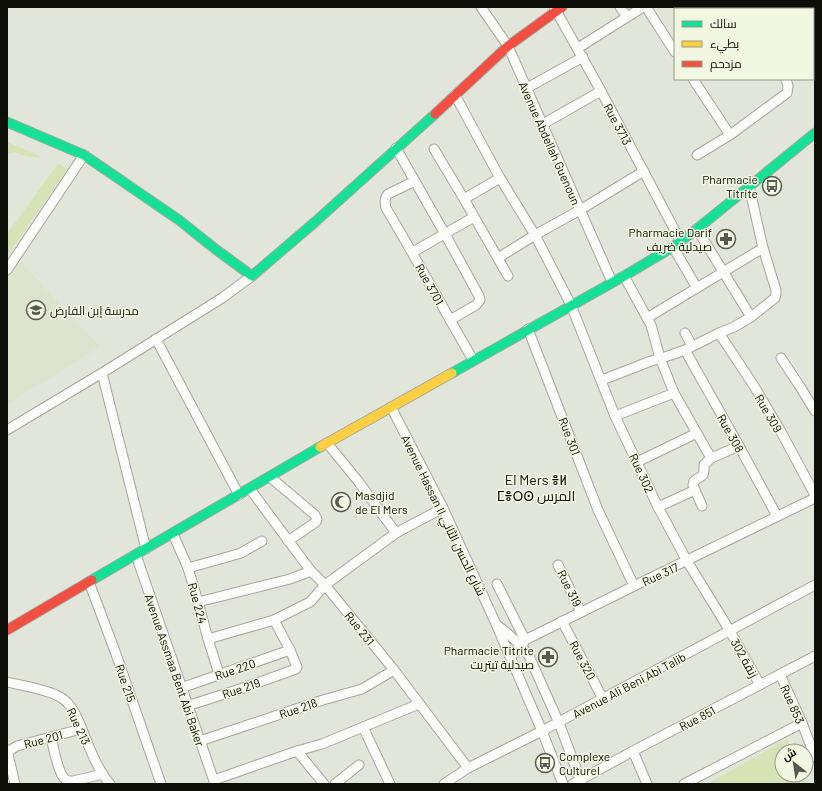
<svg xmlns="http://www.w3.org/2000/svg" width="822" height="791" viewBox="0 0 822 791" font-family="Barlow,Cairo,'Noto Sans Tifinagh',sans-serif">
	<rect width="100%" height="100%" fill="#e2e5da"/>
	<polygon fill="#dee3ce" points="18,259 100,347 7,404 7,274"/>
	<g fill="#d7e2b5">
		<polygon points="7,142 40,156 39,158 21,155 15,152 7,154"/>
		<polygon points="58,164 68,168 7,256 7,234"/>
		<polygon points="787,739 792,751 782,751 782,775 802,775 806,784 707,784"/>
	</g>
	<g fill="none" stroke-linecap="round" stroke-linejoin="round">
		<defs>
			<g id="street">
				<polyline points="481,7 508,46 612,282"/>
				<polyline points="554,7 601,91 681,242"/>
				<polyline points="620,7 627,17"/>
				<polyline points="646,7 675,52"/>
				<polyline points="689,7 690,9"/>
				<polyline points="786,7 787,9"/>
				<polyline points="739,9 742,7"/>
				<polyline points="813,44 815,47"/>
				<polyline points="578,48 643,7"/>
				<polyline points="693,79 730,135"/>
				<polyline points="527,88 583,57"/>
				<polyline points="455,95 500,178 535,235 571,305 615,416 658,507 687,561 730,631 760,685"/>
				<polyline points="543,124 601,91"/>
				<polyline points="396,148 445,234 479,296 480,300 476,305 450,320"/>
				<polyline points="434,149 464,199 508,276"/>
				<polyline points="697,155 730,135 787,93 788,86 786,79"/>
				<path d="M415,181L388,194C384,199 385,202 386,208C416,258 444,310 473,360"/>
				<polyline points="464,199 500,178"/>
				<polyline points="697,229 751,317"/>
				<polyline points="673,247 697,288"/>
				<polyline points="413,252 474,217"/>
				<polyline points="498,258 535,235 580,210 644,171"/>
				<polyline points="7,270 84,155"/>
				<polyline points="624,276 651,325 660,358 674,393 711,458 704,465 704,471 703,475 694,481 693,485 695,490 658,507"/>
				<polyline points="647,318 763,248"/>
				<polyline points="528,329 598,510 634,586"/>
				<polyline points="685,333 692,346"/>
				<polyline points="719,333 754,386 780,430 815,495"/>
				<polyline points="156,339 239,495"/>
				<polyline points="685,350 739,446 777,516"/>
				<polyline points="781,358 799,385 815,411"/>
				<polyline points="102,373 146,549"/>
				<polyline points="602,380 651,361 671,355 685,350 719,333 734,327 751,317 775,298 776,294 776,290 763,248 749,186"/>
				<polyline points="391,407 443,508 496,624 542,731 563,784"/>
				<polyline points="615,416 674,393"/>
				<polyline points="7,430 102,373 222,298 252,276"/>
				<polyline points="327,443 358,481 396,533"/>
				<polyline points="711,458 739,446"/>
				<polyline points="637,462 697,433"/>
				<polyline points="270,477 315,515 317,519 316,522 288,541"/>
				<polyline points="250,489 311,571 325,585 394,670 468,768"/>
				<polyline points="695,490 702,506"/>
				<polyline points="173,534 188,568 198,602 208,639 219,674"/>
				<polyline points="136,555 215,784"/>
				<polyline points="558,565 581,612"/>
				<polyline points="188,568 224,558 241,553 262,541"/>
				<polyline points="89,582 116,654 161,784"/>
				<polyline points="497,584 525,640"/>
				<polyline points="198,602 290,579 311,571"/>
				<polyline points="562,621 603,699"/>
				<path d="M497,625C509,634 520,643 529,656L559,723L582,784"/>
				<polyline points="208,639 274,620 310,602 325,585 396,533 443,508"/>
				<path d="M510,656C517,652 522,648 525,640L634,586L815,498"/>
				<polyline points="780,674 802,723 815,757"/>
				<path d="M7,682C23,686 47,689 60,697C76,705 83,734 90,749C95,761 101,774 110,784"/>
				<polyline points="181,688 290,650"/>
				<polyline points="187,706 240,689 296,669 297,667 290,650 274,620"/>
				<polyline points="363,727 390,784"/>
				<path d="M51,737C53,746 58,772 64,778C66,781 69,781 73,781L103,774"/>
				<polyline points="200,741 323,700 362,689 394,670"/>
				<polyline points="7,750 15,784"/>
				<polyline points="297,751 324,784"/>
				<polyline points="633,751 647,784"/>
				<polyline points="7,752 17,746 81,729"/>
				<polyline points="214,780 297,751 322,744 419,704"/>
				<polyline points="335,784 359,765"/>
				<polyline points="444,784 468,768 542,731 815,585"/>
				<polyline points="573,784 633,751 815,656"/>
				<polyline points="684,784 802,723"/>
			</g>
			<g id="fast">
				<polyline points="7,122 84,155 179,220 214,248 252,276 315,222 435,114"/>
				<polyline points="452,373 624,276 673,247 697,229 815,133"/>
				<polyline points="92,580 320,447"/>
			</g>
			<polyline id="slow" points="320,447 452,373"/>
			<g id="jam">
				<polyline points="435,114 508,46 562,7"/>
				<polyline points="7,630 92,580"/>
			</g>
		</defs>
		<use href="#street" stroke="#a5a79f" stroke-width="11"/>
		<use href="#fast" stroke="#a5a79f" stroke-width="11"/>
		<use href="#slow" stroke="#a5a79f" stroke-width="11"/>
		<use href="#jam" stroke="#a5a79f" stroke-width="11"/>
		<use href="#street" stroke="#fbfbf9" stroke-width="9"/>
		<use href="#fast" stroke="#16e098" stroke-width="9"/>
		<use href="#slow" stroke="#ffcf43" stroke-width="9"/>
		<use href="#jam" stroke="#f24e42" stroke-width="9"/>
	</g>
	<defs>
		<symbol id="bus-ring" viewBox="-11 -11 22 22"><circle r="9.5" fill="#f2f7e2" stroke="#585952" stroke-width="1.5"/><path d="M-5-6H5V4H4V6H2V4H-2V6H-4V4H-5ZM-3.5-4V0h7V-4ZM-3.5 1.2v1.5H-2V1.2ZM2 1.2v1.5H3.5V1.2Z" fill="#585952"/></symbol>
		<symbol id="pharmacy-ring" viewBox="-11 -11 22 22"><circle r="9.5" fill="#f2f7e2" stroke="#585952" stroke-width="1.5"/><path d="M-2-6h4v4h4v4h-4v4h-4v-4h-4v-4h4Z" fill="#585952"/></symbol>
		<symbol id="school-ring" viewBox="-11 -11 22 22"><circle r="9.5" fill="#f2f7e2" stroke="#585952" stroke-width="1.5"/><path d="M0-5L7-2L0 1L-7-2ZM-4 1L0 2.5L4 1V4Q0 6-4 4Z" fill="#585952"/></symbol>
		<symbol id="mosque-ring" viewBox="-11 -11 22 22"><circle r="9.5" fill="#f2f7e2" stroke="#585952" stroke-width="1.5"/><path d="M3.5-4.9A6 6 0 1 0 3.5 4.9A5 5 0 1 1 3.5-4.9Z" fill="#585952"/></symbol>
	</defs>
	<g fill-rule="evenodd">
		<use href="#bus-ring" x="761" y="175" width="22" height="22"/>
		<use href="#pharmacy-ring" x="715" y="228" width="22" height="22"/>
		<use href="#school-ring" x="25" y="299" width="22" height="22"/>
		<use href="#mosque-ring" x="330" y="491" width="22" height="22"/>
		<use href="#pharmacy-ring" x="537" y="646" width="22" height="22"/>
		<use href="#bus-ring" x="534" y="752" width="22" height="22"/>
	</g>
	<g text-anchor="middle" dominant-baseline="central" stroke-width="3" stroke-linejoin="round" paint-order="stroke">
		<g font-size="12" fill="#0d0e08" stroke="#f2f7e2">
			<text transform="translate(618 124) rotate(62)">Rue 3713</text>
			<text transform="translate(550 143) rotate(66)">Avenue Abdellah Guenoun</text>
			<text transform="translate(430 284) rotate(61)">Rue 3701</text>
			<text transform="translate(769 413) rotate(60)">Rue 309</text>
			<text transform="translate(731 433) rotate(61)">Rue 308</text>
			<text transform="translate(570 436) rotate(69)">Rue 301</text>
			<text transform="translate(642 473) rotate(65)">Rue 302</text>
			<text transform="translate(444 515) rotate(64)">Avenue Hassan II شارع الحسن الثاني</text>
			<text transform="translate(660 574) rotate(-25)">Rue 317</text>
			<text transform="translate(570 588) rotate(63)">Rue 319</text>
			<text transform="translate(198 603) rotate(75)">Rue 224</text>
			<text transform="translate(360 628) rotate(51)">Rue 231</text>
			<text transform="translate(745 658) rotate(61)">زنقة 302</text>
			<text transform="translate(583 660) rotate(62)">Rue 320</text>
			<text transform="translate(235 669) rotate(-19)">Rue 220</text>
			<text transform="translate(175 670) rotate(71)">Avenue Assmaa Bent Abi Baker</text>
			<text transform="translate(126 683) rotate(71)">Rue 215</text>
			<text transform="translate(629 685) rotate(-28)">Avenue Ali Beni Abi Talib</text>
			<text transform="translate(241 688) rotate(-19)">Rue 219</text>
			<text transform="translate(793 704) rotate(66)">Rue 853</text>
			<text transform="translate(298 708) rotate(-19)">Rue 218</text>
			<text transform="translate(697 718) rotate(-28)">Rue 851</text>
			<text transform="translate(79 726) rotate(65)">Rue 213</text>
			<text transform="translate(43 739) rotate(-15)">Rue 201</text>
		</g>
		<g font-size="12" fill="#0d0e08" stroke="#f2f7e2" text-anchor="end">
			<text x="758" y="179">Pharmacie<tspan x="758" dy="14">Titrite</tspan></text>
			<text x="712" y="232">Pharmacie Darif<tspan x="712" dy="14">صيدلية ضريف</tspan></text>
			<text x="50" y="310" text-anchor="start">مدرسة إبن الفارض</text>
			<text x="355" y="495" text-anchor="start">Masdjid<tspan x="355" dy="14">de El Mers</tspan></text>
			<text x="534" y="650">Pharmacie Titrite<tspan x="534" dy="14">صيدلية تيتريت</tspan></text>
			<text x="559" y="756" text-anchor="start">Complexe<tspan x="559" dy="14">Culturel</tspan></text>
		</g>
		<g font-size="14" fill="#0d0e08" stroke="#f2f7e2">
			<text x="536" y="479">El Mers ⴻⵍ<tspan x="536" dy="16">ⵎⴻⵔⵙ المرس</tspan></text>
		</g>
	</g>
	<rect width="822" height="791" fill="none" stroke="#0d0e08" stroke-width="16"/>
	<rect x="674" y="8" width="140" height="72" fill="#f2f7e2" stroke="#969a8b"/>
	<rect x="682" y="21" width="20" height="6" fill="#16e098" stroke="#969a8b"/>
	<text x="710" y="28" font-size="12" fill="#0d0e08">سالك</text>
	<rect x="682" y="41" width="20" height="6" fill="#ffcf43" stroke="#969a8b"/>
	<text x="710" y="48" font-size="12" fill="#0d0e08">بطيء</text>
	<rect x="682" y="61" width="20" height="6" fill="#f24e42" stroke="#969a8b"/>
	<text x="710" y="68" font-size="12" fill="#0d0e08">مزدحم</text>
	<g transform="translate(794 763) rotate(330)"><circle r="19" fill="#f2f7e2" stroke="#969a8b"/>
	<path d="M0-3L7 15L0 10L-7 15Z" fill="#585952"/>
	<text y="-6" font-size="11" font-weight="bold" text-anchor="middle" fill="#0d0e08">ش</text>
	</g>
</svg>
